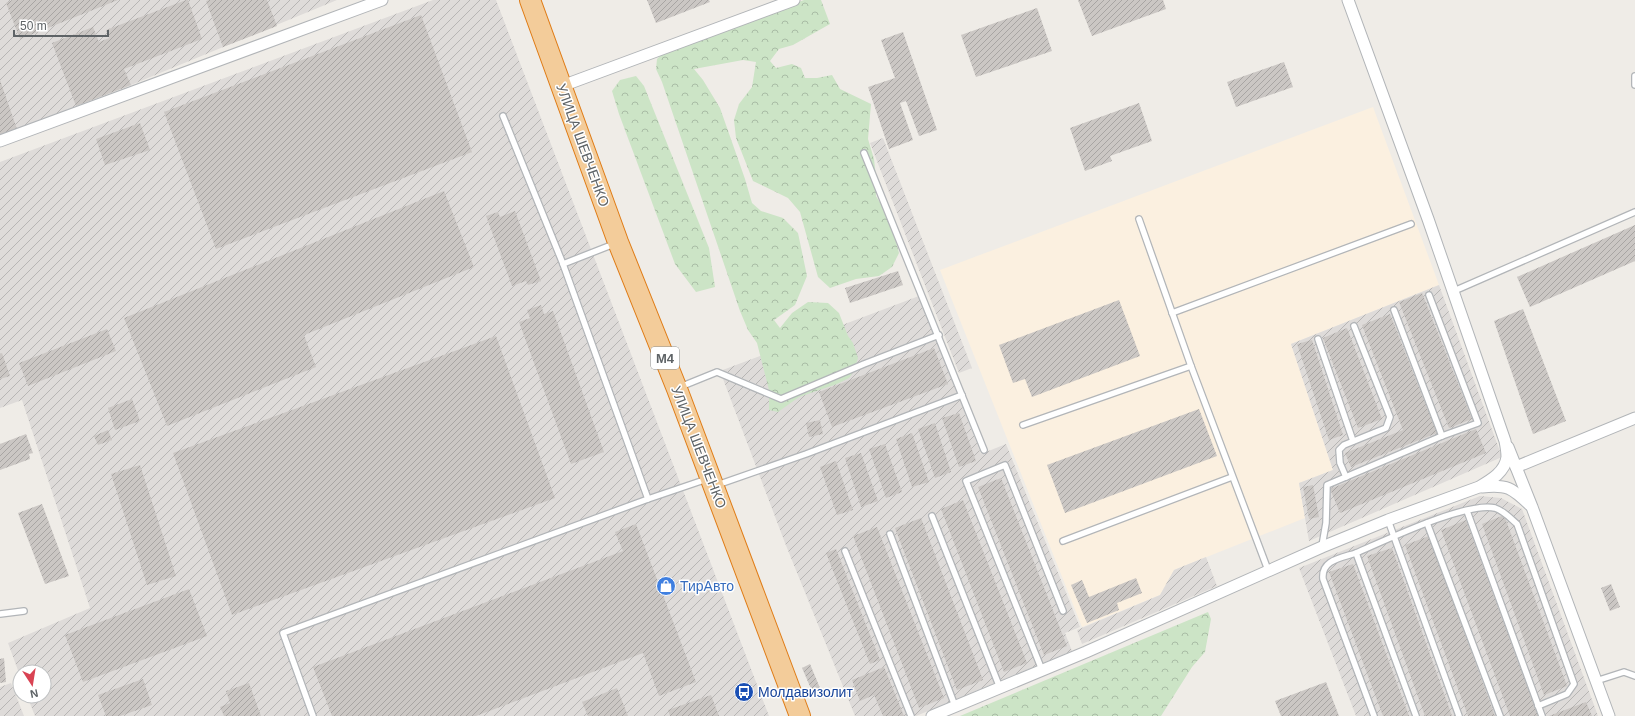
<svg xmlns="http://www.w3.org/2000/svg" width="1635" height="716" viewBox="0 0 1635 716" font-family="Arial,sans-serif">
	<defs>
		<pattern id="industrial-furrows" width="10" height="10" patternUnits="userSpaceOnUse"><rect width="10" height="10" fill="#dedbd9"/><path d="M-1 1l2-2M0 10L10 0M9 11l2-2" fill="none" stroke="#b7b5b4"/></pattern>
		<pattern id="forest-crowns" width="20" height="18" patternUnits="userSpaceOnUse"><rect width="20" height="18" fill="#cce4c6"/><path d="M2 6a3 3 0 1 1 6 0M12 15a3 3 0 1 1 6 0" fill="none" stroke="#a9bca5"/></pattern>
		<pattern id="building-hatch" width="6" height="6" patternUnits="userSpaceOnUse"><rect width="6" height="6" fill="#cbc7c4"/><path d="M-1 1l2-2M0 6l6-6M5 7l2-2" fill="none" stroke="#a8a5a3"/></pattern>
	</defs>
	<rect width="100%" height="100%" fill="#efece7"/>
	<polygon fill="#fbf0e0" points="1373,107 1439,285 1291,344 1333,470 1299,483 1305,518 1174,570 1160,595 1082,627 940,270"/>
	<g fill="url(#industrial-furrows)">
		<polygon points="0,0 337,0 131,85 76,106 18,132 0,138"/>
		<polygon points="433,0 496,0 769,716 35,716 27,696 44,696 44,672 20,672 20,676 8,643 90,608 22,400 0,408 0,162"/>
		<polygon points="883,138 972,368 959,373 870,143"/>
		<polygon points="1439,285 1502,457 1309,541 1299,483 1333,470 1291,344"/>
		<polygon points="919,296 981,454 1006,444 1080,627 1065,633 1072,651 916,716 855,716 785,543 720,371"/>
		<polygon points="1480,496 1501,498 1522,509 1598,716 1356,716 1299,568"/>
		<polygon points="1206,557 1217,586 1082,644 1077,630 1160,595 1174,570"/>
		<polygon points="11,683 24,716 0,716 0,687"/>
	</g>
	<g fill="url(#forest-crowns)">
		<polygon points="804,0 821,0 830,24 793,45 779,49 770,61 776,68 792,64 801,68 805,78 817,78 832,75 840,89 871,104 868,139 874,159 876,177 876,196 890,219 899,253 892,267 879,276 856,279 830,288 818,277 800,212 788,198 753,181 736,138 734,120 739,104 752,87 756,62 743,60 694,69 703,80 720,108 745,179 752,203 761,211 783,218 798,233 807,276 795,305 774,320 780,328 792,313 808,302 828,303 839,313 848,336 853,343 858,358 854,371 849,378 837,384 799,397 778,412 769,410 769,390 757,343 748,330 740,311 662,82 656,69 657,59 663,53"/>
		<polygon points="636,76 644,86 709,248 715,287 696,292 675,264 619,114 612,91 620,80"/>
		<polygon points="1208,612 1211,619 1205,652 1192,667 1161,716 960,716"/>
	</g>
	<g fill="url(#building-hatch)">
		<polygon points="12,0 118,0 20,39 6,3"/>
		<polygon points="186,0 188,0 202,39 124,69 131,85 76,106 52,43 93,27 99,42 109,38 106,30"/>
		<polygon points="209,0 267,0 277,26 223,47 206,1"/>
		<polygon points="647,0 709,0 710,2 656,23"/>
		<polygon points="1078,0 1163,0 1166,9 1092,36"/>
		<polygon points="1037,8 1052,51 976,77 961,35"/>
		<polygon points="421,15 472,152 216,249 164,112"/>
		<polygon points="903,32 937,130 919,136 906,101 900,103 913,140 889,149 868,87 895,78 881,40"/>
		<polygon points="1284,62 1293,87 1236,107 1227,82"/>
		<polygon points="0,80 18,132 0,138"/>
		<polygon points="1139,103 1152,141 1110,156 1112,161 1085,171 1070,128"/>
		<polygon points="140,123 150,150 105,165 96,139"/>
		<polygon points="444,191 474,267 304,335 316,367 167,426 124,318"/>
		<polygon points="515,211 541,281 528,285 526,281 512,286 486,216 498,212 500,217"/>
		<polygon points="1635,225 1635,261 1530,307 1517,277"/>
		<polygon points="898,271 903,285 850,303 845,288"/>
		<polygon points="1422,293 1472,419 1449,428 1399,302"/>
		<polygon points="1119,300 1140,356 1032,397 1025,379 1013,383 999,345"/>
		<polygon points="541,305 544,314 553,311 604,452 571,464 519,322 530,318 527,310"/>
		<polygon points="1523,309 1566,421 1533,434 1494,321"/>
		<polygon points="1390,314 1437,433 1351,467 1345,453 1403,430 1362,325"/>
		<polygon points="1347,328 1382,419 1358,428 1323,338"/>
		<polygon points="107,329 116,351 28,386 19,363"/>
		<polygon points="496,336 555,498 232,615 173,453"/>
		<polygon points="1312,340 1343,435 1329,440 1297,344"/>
		<polygon points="934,348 948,384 832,427 819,392"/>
		<polygon points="2,353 10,376 0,379 0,354"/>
		<polygon points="132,399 140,421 115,430 108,408"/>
		<polygon points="1199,409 1217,456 1065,513 1047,465"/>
		<polygon points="959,413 976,461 959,467 942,418"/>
		<polygon points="820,420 823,434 809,437 806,423"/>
		<polygon points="935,423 951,472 935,478 918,429"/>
		<polygon points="1476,429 1486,453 1340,513 1330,489"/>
		<polygon points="108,430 112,440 98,445 94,436"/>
		<polygon points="912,433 929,482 912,487 896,439"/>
		<polygon points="26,434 33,453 29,454 30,459 0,470 0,444"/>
		<polygon points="885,444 902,492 886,498 869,449"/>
		<polygon points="861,453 878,501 861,507 845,458"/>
		<polygon points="836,461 853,510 837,515 820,467"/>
		<polygon points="140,465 176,576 147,585 111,474"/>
		<polygon points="1001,478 1067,646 1044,655 978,487"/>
		<polygon points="1313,485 1319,517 1309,519 1303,487"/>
		<polygon points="963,500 1027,663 1004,672 941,509"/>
		<polygon points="42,504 69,576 45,584 18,513"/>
		<polygon points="1504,515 1567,686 1544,695 1482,524"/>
		<polygon points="921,518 983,680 957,690 895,528"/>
		<polygon points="1466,520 1538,716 1510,716 1441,530"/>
		<polygon points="636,524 696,682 659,696 643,653 476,716 332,716 313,667 623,551 615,532"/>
		<polygon points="877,527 944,698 919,708 853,536"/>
		<polygon points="1429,536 1495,716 1468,716 1405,545"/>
		<polygon points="1392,548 1452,716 1425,716 1367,556"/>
		<polygon points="836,549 880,660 870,664 826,553"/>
		<polygon points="1353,564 1409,716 1383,716 1329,572"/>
		<polygon points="1136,578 1142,593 1117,603 1119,610 1087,623 1071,585 1082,580 1089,597"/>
		<polygon points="1611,584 1620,607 1610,611 1601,588"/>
		<polygon points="189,589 207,636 83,682 65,635"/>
		<polygon points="4,658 6,682 0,683 0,659"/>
		<polygon points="810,664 820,688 812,691 802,668"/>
		<polygon points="884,667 904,716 883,716 874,695 860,701 852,680"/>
		<polygon points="143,679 152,705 120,716 106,716 98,695"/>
		<polygon points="1326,682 1339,716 1281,716 1275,701"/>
		<polygon points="249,683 261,716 224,716 220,707 230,703 226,691"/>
		<polygon points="617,688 628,716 588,716 582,702"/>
		<polygon points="711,695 719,716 670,716 668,710"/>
		<polygon points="1586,702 1592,716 1549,716"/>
	</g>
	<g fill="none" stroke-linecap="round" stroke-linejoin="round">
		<defs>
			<g id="lane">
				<polyline points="1635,76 1635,85"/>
				<polyline points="503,116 563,264 648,499 707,479"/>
				<polyline points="864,153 984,450"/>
				<polyline points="1139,219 1191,366 1268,570"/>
				<polyline points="563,264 614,244"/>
				<polyline points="1454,291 1635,212"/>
				<polyline points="1394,310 1442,436"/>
				<polyline points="1172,313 1411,224"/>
				<polyline points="1318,339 1353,441"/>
				<polyline points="680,387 717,372 781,399 864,364 939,335"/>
				<polyline points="1023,425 1191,366"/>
				<polyline points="1346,477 1340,463 1339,450 1344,445 1386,428 1390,417 1354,326"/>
				<polyline points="717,485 806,454 962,395"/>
				<polyline points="1467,511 1542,716"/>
				<polyline points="932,516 1000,688"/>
				<polyline points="1388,520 1459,716"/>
				<polyline points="1427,523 1500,716"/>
				<polyline points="890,534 955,706"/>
				<polyline points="1063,541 1232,477"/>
				<polyline points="1322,546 1326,523 1327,485 1442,436 1478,423 1429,295"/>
				<polyline points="845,551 911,716"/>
				<path d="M1356,553C1341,558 1321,560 1323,579L1374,716"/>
				<polyline points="0,614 24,611"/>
				<polyline points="1042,670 966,481 1005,465 1063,611"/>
				<polyline points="1596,681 1624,672 1635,676"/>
				<polyline points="313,716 283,633 648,499"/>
				<path d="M1416,716L1356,553C1384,541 1467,501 1495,508C1504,511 1510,518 1517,524L1574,684L1567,694L1538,706"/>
			</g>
			<g id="street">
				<polyline points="562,86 794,0"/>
				<polyline points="0,141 382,0"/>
				<polyline points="1508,447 1532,507 1609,716"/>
				<polyline points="1516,467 1635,418"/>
				<path d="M1482,487C1507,484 1512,488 1530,505"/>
				<path d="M932,716L1086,652L1322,547L1388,520L1479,487C1491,480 1505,472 1507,457C1507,452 1506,446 1505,441L1428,219L1348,0"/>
			</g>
			<polyline id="highway" points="530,0 618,242 677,389 800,716"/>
		</defs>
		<use href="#lane" stroke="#b2b5b8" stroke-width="8"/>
		<use href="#street" stroke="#b2b5b8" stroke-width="13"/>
		<use href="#highway" stroke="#df7c17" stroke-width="22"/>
		<use href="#lane" stroke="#fff" stroke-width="5.5"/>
		<use href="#street" stroke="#fff" stroke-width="11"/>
		<use href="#highway" stroke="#f3cc9a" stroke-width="20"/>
	</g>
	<defs>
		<symbol id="shop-disc" viewBox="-11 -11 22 22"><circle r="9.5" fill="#3f7fe0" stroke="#fff"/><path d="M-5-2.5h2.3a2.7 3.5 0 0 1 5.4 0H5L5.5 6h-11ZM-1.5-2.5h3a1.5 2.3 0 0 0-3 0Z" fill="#fff"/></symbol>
		<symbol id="bus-disc" viewBox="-11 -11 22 22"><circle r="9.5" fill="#1a4fb4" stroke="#fff"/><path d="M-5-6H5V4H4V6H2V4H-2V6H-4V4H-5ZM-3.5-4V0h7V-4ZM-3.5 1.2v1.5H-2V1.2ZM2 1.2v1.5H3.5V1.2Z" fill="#fff"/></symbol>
	</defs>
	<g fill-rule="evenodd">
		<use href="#shop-disc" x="655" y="575" width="22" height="22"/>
		<use href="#bus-disc" x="733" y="681" width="22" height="22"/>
	</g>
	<g text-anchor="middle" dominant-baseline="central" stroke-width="3" stroke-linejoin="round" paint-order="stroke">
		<rect fill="#fff" stroke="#8e9294" stroke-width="1" x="651" y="347" width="28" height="22" rx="3"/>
		<g font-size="13" font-weight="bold" fill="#5e6366">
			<text x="665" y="358">M4</text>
		</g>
		<g font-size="14" fill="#5e6366" stroke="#fff">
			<text transform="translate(583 145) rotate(70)">УЛИЦА ШЕВЧЕНКО</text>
			<text transform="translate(699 447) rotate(69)">УЛИЦА ШЕВЧЕНКО</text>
		</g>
		<g font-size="14" fill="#366cbe" stroke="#fff" text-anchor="start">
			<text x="680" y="586">ТирАвто</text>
		</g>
		<g font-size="14" fill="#164399" stroke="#fff" text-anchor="start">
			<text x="758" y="692">Молдавизолит</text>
		</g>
	</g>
	<g transform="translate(32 684) rotate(168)"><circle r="19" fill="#ffffff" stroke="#bfc1c2"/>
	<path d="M0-3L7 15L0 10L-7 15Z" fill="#d94353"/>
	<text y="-6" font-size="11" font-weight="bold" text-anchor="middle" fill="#5e6366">N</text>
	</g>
	<path d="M14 30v6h94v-6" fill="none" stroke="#5e6366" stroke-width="2"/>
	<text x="20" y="30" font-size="12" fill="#5e6366" stroke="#ffffff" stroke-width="3" paint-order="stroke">50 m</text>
</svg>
